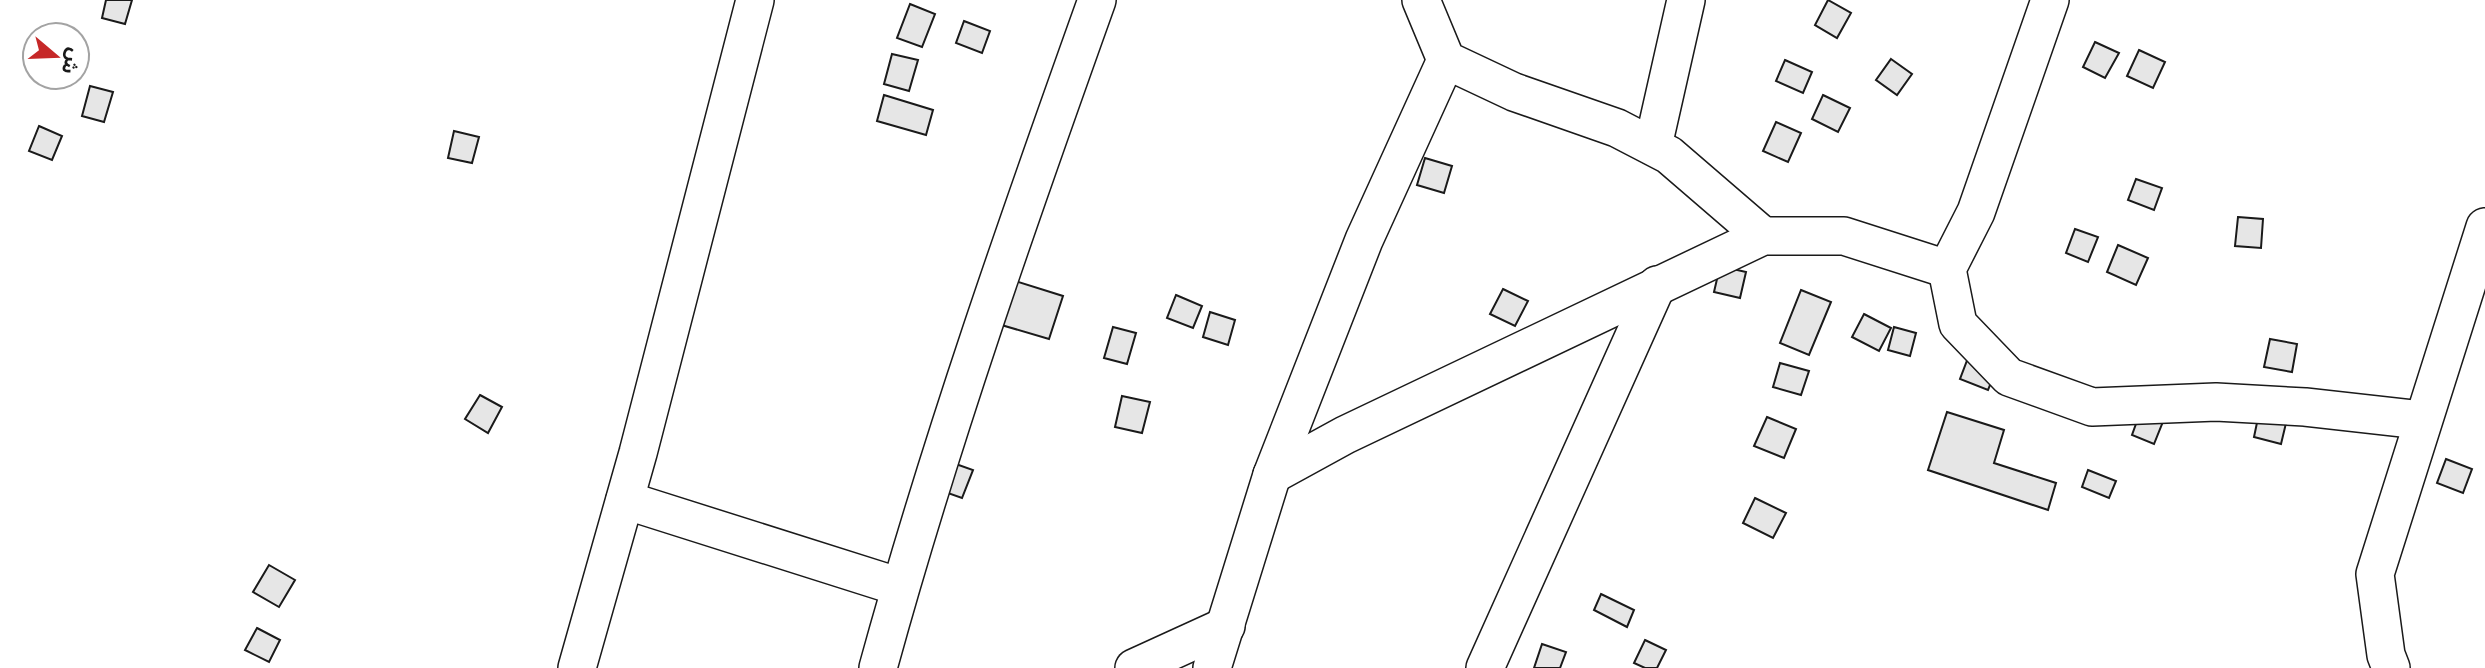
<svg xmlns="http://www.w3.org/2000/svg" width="2485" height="668" viewBox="0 0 2485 668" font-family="'Source Sans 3','Noto Sans Arabic',sans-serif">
	<rect width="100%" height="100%" fill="#fff"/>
	<g fill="#e6e6e6" stroke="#1a1a1a" stroke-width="2">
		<polygon points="106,0 132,0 125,24 102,18"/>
		<polygon points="1828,0 1851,13 1837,38 1815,25"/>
		<polygon points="910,4 935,14 922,47 897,38"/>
		<polygon points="964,21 990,31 982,53 956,43"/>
		<polygon points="2095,42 2119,53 2105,78 2083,67"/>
		<polygon points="2139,50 2165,62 2153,88 2127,76"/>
		<polygon points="892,54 918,60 909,91 884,84"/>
		<polygon points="1891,59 1912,74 1897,95 1876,80"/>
		<polygon points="1785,60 1812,72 1803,93 1776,81"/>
		<polygon points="90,86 113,92 104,122 82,116"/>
		<polygon points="884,95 933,110 926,135 877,121"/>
		<polygon points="1823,95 1850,108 1838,132 1812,119"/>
		<polygon points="1776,122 1801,133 1788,162 1763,151"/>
		<polygon points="39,126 62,136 52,160 29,151"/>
		<polygon points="454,131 479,137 472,163 448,158"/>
		<polygon points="1425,158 1452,166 1444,193 1417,185"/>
		<polygon points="2136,179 2162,188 2154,210 2128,200"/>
		<polygon points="2238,217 2263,219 2261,248 2235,246"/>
		<polygon points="2075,229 2098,237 2088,262 2066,253"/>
		<polygon points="2118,245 2148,258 2136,285 2107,272"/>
		<polygon points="1720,266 1746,272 1740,298 1714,292"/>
		<polygon points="1012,280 1063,296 1049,339 998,324"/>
		<polygon points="1503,289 1528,301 1515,326 1490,314"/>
		<polygon points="1801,290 1831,302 1809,355 1780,343"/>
		<polygon points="1176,295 1202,306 1193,328 1167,318"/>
		<polygon points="1210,312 1235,320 1228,345 1203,337"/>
		<polygon points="1864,314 1891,328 1879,351 1852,337"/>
		<polygon points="1113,327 1136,333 1127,364 1104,358"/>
		<polygon points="1894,327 1916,333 1910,356 1888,350"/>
		<polygon points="2270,339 2297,344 2292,372 2264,367"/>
		<polygon points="1971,350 2000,361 1988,390 1960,379"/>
		<polygon points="1780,363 1809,371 1801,395 1773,387"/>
		<polygon points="480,395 502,407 488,433 465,419"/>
		<polygon points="1122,396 1150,402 1142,433 1115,427"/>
		<polygon points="2141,410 2164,419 2154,444 2132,435"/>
		<polygon points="1947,412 2004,430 1994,463 2056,483 2048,510 1928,470"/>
		<polygon points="2259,413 2287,419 2281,444 2254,437"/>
		<polygon points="1767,417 1796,429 1784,458 1754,446"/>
		<polygon points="2446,459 2472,469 2463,493 2437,483"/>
		<polygon points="953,463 973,470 962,498 942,491"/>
		<polygon points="2088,470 2116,481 2109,498 2082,487"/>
		<polygon points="1755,498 1786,513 1773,538 1743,523"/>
		<polygon points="269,565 295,580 279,607 253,592"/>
		<polygon points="1601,594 1634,610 1627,627 1594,610"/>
		<polygon points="257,628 280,640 269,662 245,650"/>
		<polygon points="1645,640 1666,650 1657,668 1645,668 1634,663"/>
		<polygon points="1542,644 1566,652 1560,668 1534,668"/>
	</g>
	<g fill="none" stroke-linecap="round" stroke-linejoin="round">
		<defs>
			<g id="street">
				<polyline points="1421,0 1446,60 1514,92 1617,128 1669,155 1763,236"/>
				<polyline points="2050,0 1976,212 1947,269 1958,324 2009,377 2092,407 2216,402 2305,407 2421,420"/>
				<polyline points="1653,146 1686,0"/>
				<polyline points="1272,475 1345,435 1763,236 1844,236 1947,269"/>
				<polyline points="625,500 900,587"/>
				<polyline points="577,668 638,453 755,0"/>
				<path d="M878,668C940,442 1018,221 1097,0"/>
				<polyline points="1134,668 1226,626"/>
				<polyline points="1212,668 1272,475 1364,240 1446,60"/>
				<polyline points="1485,668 1657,285"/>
				<polyline points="2391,668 2386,655 2375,574 2485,227"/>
			</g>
		</defs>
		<use href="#street" stroke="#1a1a1a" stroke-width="40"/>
		<use href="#street" stroke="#fff" stroke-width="37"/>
	</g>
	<g transform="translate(56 56) rotate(109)"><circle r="33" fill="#ffffff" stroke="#a3a3a3" stroke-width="2"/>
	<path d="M0-5L12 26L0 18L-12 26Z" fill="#c62828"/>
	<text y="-10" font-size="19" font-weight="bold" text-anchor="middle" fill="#1a1a1a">ش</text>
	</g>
</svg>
